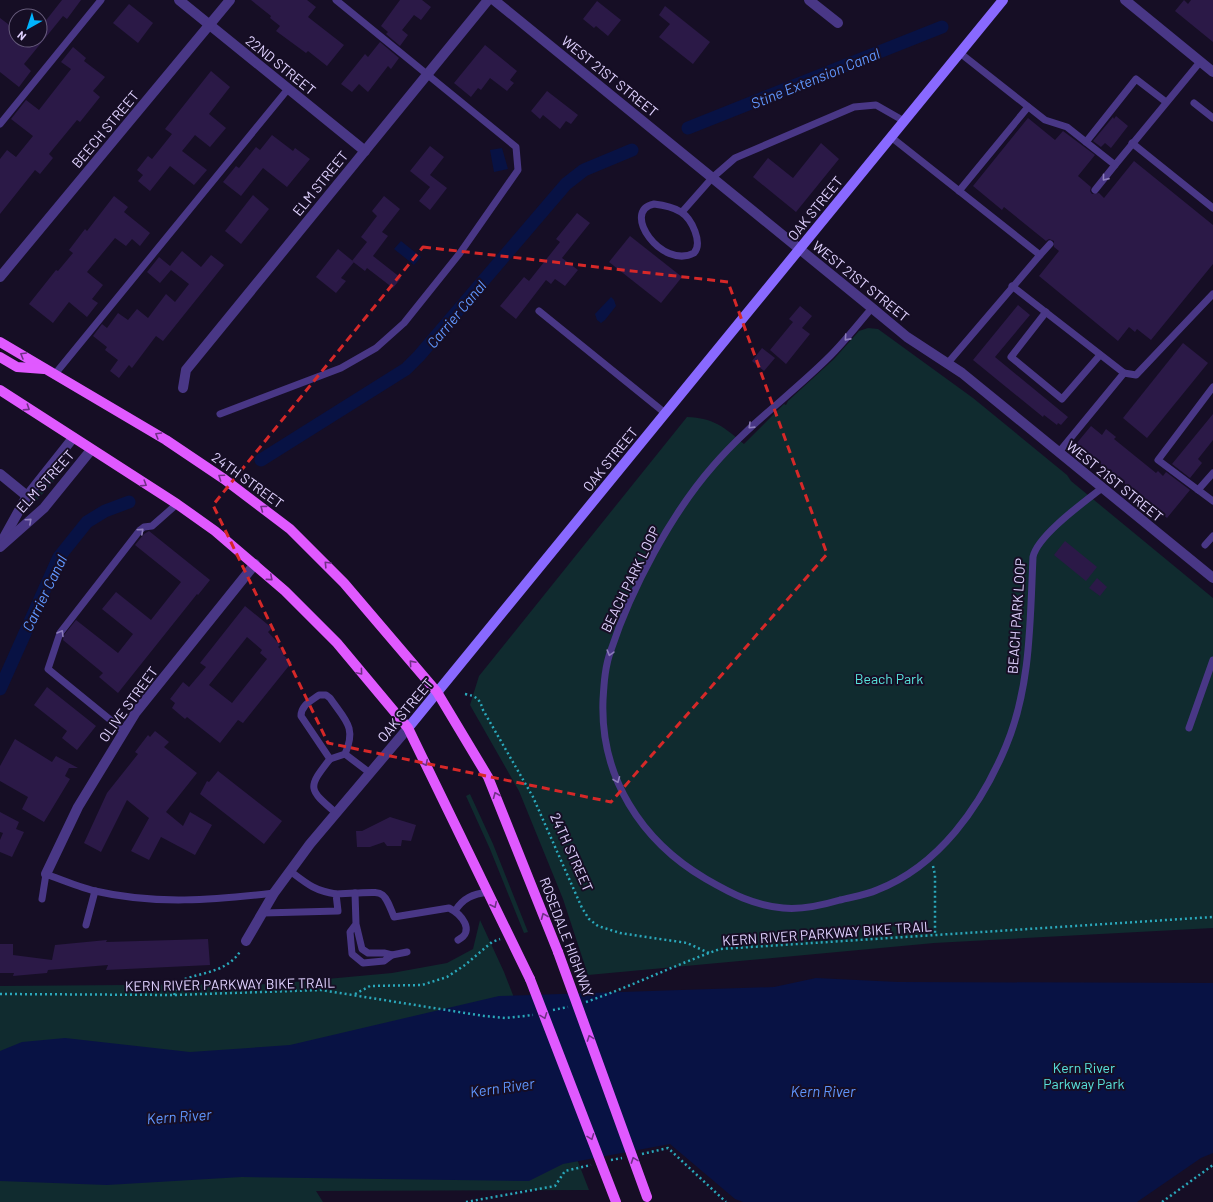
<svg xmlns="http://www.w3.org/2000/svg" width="1213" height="1202" viewBox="0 0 1213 1202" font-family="Barlow,sans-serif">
	<rect width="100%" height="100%" fill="#160e25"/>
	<g fill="#102b2f">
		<path d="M868,328L878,329L973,398L1067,475L1071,481L1213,598V928L934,943L588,975L563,899L519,791L470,705L479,676L687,417C714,418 724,427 744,444L784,404L786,405L788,401L834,359L859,331Z"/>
		<polygon points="59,464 65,468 32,506 29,503 32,497"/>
		<polygon points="470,794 493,844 528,932 524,933 490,849 466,796"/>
		<polygon points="480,920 504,972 589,1190 316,1191 323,1202 0,1202 0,986 272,984 392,973 447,963 473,949"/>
	</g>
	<g fill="#081244">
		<polygon points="502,148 508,169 494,172 490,150"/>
		<polygon points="401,241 421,257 414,265 394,249"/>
		<polygon points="611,297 614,300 616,306 605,320 601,323 597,320 595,314"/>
		<polygon points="816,978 898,982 1213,983 1213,1153 1201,1158 1137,1202 743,1202 735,1199 670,1144 563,1164 529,1181 242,1177 107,1185 0,1181 0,1051 22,1042 65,1038 190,1052 290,1045 499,996 774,987"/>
	</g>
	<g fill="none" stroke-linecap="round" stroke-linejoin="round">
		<g stroke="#081244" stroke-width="13">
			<polyline points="688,128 942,27"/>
			<polyline points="261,460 406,369 419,356 566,184 584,170 632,150"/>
			<polyline points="0,689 59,557 87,522 105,511 129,502"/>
		</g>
	</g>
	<g fill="#2b1947" fill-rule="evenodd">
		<polygon points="62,0 81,0 67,19 63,16 24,64 31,71 19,87 0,72 0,18 16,30 16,40 40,40 40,28"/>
		<polygon points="251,0 307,0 316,7 308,17 344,45 327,66 308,51 306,53 276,31 280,26 270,18 271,16"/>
		<polygon points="400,0 422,0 431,7 421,20 414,15 402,30 408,35 400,46 386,34 388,32 381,26"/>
		<polygon points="1184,0 1188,4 1191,0 1213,0 1213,42 1175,11"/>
		<polygon points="597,1 621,20 608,36 596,26 594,28 583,19"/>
		<polygon points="129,4 153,23 138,43 113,23"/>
		<polygon points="665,6 710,42 693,64 659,37 670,24 659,15"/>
		<polygon points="380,42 399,58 391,69 388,66 368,92 359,84 352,92 341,84 365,54 368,57"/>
		<polygon points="485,45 517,71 510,80 514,83 507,91 490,78 481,90 478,88 471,97 454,83"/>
		<polygon points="73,47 86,58 84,61 105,77 93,91 100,97 80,122 77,120 49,154 53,158 40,174 35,170 0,214 0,159 7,150 16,157 33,136 11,119 26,100 39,110 71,69 61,62"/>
		<polygon points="211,71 230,87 209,114 226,128 210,147 195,135 182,151 207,170 194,185 170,166 150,191 138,181 143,175 137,170 148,156 152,159 172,134 165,129"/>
		<polygon points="547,91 578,115 571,124 566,121 560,129 543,115 540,119 531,111"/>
		<polygon points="1116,116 1128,126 1111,148 1105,143 1101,147 1093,141 1113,117 1114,119"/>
		<polygon points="1028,118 1055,140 1063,131 1095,155 1078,176 1091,187 1090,191 1092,194 1099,193 1104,198 1134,161 1213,225 1213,264 1151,340 1137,329 1135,332 1129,327 1118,341 1039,276 1059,251 1054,247 1054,241 1049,239 1046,241 1004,207 1002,210 973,186"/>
		<polygon points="272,135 293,151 295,148 310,159 287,187 263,168 241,196 223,182 236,166 239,168 256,147 260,150"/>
		<polygon points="821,143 839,159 796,212 753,177 768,158 793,178"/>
		<polygon points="430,146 444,157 430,175 447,188 430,210 419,201 430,187 410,171"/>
		<polygon points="253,195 269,209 241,244 225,231"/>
		<polygon points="114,196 128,207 124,212 150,233 140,246 132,239 126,246 115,238 87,272 103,285 92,299 98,303 87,317 69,302 53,323 29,304 56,270 58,271 73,253 69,250 85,229 87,231"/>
		<polygon points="384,196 400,209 382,232 388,236 373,256 401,278 393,288 367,268 365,271 352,261 367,242 361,237 377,216 372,211"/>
		<polygon points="577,213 590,223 562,258 578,270 565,286 555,279 551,284 546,280 516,319 500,306 524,277 529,281 560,242 556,239"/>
		<polygon points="630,236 682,277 661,303 609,262"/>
		<polygon points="338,249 354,262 341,278 346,281 336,293 316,277"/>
		<polygon points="182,251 201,267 211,255 224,265 163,341 156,336 132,368 129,365 119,378 110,371 118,360 105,350 107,347 93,336 102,324 107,328 118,313 128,320 137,309 148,318 166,294 175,302 189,284 171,270 160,283 147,272 159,257 170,266"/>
		<polygon points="1018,305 1030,315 995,357 1068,417 1061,425 1058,423 1057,425 1044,415 1043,417 973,360"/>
		<polygon points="800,306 812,316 802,328 810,334 786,364 770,350 793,322 789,319"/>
		<polygon points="1183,343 1208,363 1147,438 1123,418"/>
		<polygon points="762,348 775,358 764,371 752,361"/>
		<polygon points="1213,414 1213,440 1198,459 1202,463 1190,478 1172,464"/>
		<polygon points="1091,426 1102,435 1106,429 1116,437 1114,439 1156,473 1158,471 1163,476 1166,472 1190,490 1167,518 1076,444"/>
		<polygon points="149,531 210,580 198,595 197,594 118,693 99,677 103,673 63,640 64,635 76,620 118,653 133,634 102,609 116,592 151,620 181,582 135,545 144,534"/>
		<polygon points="1065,541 1097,567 1086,581 1054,555"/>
		<polygon points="1097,578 1107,587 1100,596 1089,588"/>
		<path d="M245,606L272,628L268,632L280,645L278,647L285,653L283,655L292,662L243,723L238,720L220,743L187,717L185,719L172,708L175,703L170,699L183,682L189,687L206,667L200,663ZM247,637L262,650L260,653L267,659L232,703L209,685Z"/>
		<polygon points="47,687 96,726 77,750 62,738 67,731 34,705"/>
		<polygon points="155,731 169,742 164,747 197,773 166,812 183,826 190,812 212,825 195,855 161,837 149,860 131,851 149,818 127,800 101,852 84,843 107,793 138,754 135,752 148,735 150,737"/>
		<polygon points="15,739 52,762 56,756 78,768 69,768 65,776 70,779 44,822 22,809 28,797 0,781 0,766"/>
		<polygon points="218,771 282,821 264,844 200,794 207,781 209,782"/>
		<polygon points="0,812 19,822 16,829 24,832 12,857 0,852 0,840 3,833 0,832"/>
		<polygon points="390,817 416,825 411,841 402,840 401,846 387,846 384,842 370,847 357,847 356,831 362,831"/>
		<polygon points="208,939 210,965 106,970 108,965 48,970 47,973 13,976 14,973 0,973 0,944 13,944 13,955 52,960 55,945 107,940 106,942"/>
	</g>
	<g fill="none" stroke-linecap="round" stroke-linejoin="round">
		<g stroke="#2aa8bb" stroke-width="2.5" stroke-dasharray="2 3" stroke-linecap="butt">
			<path d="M465,694C476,696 480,699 483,710L533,797L582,908L589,919L598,926L620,933L687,943L709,953"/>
			<polyline points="933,866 935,875 935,935"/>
			<polyline points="0,994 174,995 321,990 484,1016 506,1018 533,1015"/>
			<polyline points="355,994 370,986 422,985 447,977 465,965 492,942 500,939"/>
			<path d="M174,995L182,980C203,972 228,972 241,950"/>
			<path d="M586,1002C632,986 675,965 720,949L1213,917"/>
			<polyline points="553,1010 568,1007"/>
			<polyline points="642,1154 668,1148 726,1202"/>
			<polyline points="611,1160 622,1158"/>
			<polyline points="466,1202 555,1186 565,1171 591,1165"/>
			<polyline points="1162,1202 1213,1165"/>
		</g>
		<g stroke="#493786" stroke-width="7">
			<polyline points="960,53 1045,120 1067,127 1115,165 1200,62"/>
			<polyline points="1194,103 1213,118"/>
			<polyline points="0,124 101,0"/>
			<polyline points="891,137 1040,255 947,364"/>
			<polyline points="1086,142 1136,79 1166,102"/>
			<polyline points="1132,143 1213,208"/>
			<polyline points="1095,190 1115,165"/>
			<polyline points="959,191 1028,107"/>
			<path d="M654,204C663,205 673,207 681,212C692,219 703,243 694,253C662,270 620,211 654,204Z"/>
			<polyline points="682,212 712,178 735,158 854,107 876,105 904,121"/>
			<polyline points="1040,255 1050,244"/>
			<polyline points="1012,286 1124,373 1136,375 1213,294"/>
			<path d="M872,308C858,324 845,341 830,356C792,394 748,425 713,466C671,514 631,589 611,650C605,666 604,683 603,700C600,777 641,841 706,879C732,894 753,905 783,908C801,910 823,905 840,900C852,897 866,895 877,890C939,866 981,806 1006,746C1031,686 1030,621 1033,557C1037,536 1084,502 1102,488"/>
			<polyline points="539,311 665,413"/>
			<polyline points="1046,312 1011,357 1062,399 1100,355"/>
			<polyline points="55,374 288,89"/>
			<polyline points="1213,387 1158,460 1213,501"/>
			<polyline points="220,414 341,368 376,348 404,323 460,253 518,170 516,147 336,0"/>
			<polyline points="1059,452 1124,373"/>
			<polyline points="1198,490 1213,473"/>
			<polyline points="1205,545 1213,536"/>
			<path d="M319,695H326L330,698C345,720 357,727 345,754L330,759L301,716C301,705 311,701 319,695Z"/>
			<polyline points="1189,728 1213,660"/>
			<polyline points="124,731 48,669 60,633 140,530 144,527 152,526 177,504"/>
			<polyline points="345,754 370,773"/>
			<path d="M330,759C307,788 308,789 336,813"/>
			<path d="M355,893C384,892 383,889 394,917L449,908C461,914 476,931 458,940"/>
			<polyline points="336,894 355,893 356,924 350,932 352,954 363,963 384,961 392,955 384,953 368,953 362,949 356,924"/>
			<path d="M42,899L46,874C62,880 79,887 95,891C155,905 214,900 274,893"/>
			<path d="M455,911C463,898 473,894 488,892"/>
			<path d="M263,913L338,911L336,894C315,891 307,884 290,871"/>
			<polyline points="86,925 95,891"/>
			<polyline points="392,955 407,952"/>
		</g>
		<g stroke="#493786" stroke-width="10">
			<polyline points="179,0 365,151"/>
			<polyline points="809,0 838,23"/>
			<polyline points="0,277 230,0"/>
			<polyline points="183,388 186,370 488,0"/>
			<polyline points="46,874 78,807 136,712 255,564"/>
			<polyline points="246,941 274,893 310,844 408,728"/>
		</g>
		<g stroke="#493786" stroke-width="10">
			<polyline points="494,0 872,308 907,337 962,373 1213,578"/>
			<polyline points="1125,0 1213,72"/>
			<polyline points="0,474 27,496"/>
			<polyline points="1,543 27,496 73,438"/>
			<polyline points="0,547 44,508 91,450"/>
		</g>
		<polyline stroke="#8969ff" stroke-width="10" points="408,728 1003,0"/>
		<g stroke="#e059ff" stroke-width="10">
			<polyline points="0,342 166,440 224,479 290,529 344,583 437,692 488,777 558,952"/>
			<polyline points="0,357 17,367 44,369"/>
			<polyline points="0,390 177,504 215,531 285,591 337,643 408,728 530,979"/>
		</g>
		<g stroke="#e059ff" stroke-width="10">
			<polyline points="558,952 647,1197"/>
			<polyline points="530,979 616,1202"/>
		</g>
	</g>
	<defs><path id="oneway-chevron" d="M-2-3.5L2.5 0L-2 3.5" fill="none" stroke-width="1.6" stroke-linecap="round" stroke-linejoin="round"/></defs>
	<g stroke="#8d7dbc">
		<use href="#oneway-chevron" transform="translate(1105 178) rotate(129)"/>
		<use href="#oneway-chevron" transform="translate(847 338) rotate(132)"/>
		<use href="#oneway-chevron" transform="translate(751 426) rotate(136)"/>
		<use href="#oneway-chevron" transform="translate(29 521) rotate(-42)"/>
		<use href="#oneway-chevron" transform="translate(141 531) rotate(-42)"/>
		<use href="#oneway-chevron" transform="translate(61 633) rotate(-59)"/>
		<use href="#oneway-chevron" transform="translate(610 653) rotate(106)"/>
		<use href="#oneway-chevron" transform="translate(617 780) rotate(68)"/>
	</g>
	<g stroke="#713087">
		<use href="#oneway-chevron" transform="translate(23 355) rotate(-150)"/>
		<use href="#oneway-chevron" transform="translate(27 408) rotate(33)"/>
		<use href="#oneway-chevron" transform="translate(158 435) rotate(-149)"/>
		<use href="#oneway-chevron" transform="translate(221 477) rotate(-145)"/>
		<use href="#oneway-chevron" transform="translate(144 484) rotate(32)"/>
		<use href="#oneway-chevron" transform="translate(263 508) rotate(-143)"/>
		<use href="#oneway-chevron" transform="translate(327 564) rotate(-134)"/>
		<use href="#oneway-chevron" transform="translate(270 578) rotate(41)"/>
		<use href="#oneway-chevron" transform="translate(412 663) rotate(-131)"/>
		<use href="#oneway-chevron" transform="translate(360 672) rotate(50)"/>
		<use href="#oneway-chevron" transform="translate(425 763) rotate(64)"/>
		<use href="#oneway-chevron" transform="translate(496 795) rotate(-112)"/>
		<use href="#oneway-chevron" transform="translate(494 905) rotate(64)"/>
		<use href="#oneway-chevron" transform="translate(544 916) rotate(-112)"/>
		<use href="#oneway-chevron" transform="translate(544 1016) rotate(69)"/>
		<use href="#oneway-chevron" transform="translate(590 1038) rotate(-110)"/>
		<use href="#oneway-chevron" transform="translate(591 1137) rotate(69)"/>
		<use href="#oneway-chevron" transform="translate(634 1160) rotate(-110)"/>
	</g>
	<path fill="none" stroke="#d62828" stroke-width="3" stroke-dasharray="8 5" stroke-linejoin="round" d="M423,247L728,282L827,554L611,802L328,743L213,505Z"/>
	<g text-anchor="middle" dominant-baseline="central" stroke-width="4" stroke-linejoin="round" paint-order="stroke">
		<g font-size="14" fill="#e0d2ff" stroke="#160e25">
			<text transform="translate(281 65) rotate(39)">22ND STREET</text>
			<text transform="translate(610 76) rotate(39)">WEST 21ST STREET</text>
			<text transform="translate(105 129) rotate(-50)">BEECH STREET</text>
			<text transform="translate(320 183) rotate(-51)">ELM STREET</text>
			<text transform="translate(815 208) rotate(-51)">OAK STREET</text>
			<text transform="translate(861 281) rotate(39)">WEST 21ST STREET</text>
			<text transform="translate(610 459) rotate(-51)">OAK STREET</text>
			<text transform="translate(248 480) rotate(36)">24TH STREET</text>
			<text transform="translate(45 481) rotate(-48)">ELM STREET</text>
			<text transform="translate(1115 481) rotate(39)">WEST 21ST STREET</text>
			<text transform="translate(630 579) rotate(-64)">BEACH PARK LOOP</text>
			<text transform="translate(1016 616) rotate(-86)">BEACH PARK LOOP</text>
			<text transform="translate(128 704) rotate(-54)">OLIVE STREET</text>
			<text transform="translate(405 710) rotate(-50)">OAK STREET</text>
			<text transform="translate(572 852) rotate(66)">24TH STREET</text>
			<text transform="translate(827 933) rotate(-4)">KERN RIVER PARKWAY BIKE TRAIL</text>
			<text transform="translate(567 937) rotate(69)">ROSEDALE HIGHWAY</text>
			<text transform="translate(230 984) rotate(-1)">KERN RIVER PARKWAY BIKE TRAIL</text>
		</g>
		<g font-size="14" fill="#59e4dc" stroke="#160e25">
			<text x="889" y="678">Beach Park</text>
			<text x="1084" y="1067">Kern River<tspan x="1084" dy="16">Parkway Park</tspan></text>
		</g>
		<g font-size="15" font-style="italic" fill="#6097ff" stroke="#160e25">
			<text transform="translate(815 78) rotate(-22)">Stine Extension Canal</text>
			<text transform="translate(456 314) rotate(-50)">Carrier Canal</text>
			<text transform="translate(44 593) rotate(-64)">Carrier Canal</text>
			<text transform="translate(502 1087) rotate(-8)">Kern River</text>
			<text x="823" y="1091">Kern River</text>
			<text transform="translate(179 1116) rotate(-4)">Kern River</text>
		</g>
	</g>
	<g transform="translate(28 28) rotate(219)"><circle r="19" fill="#160e25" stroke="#675c7c"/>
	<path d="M0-3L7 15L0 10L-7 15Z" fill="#00b3fd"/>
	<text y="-6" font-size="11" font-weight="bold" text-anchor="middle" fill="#e0d2ff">N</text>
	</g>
</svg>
